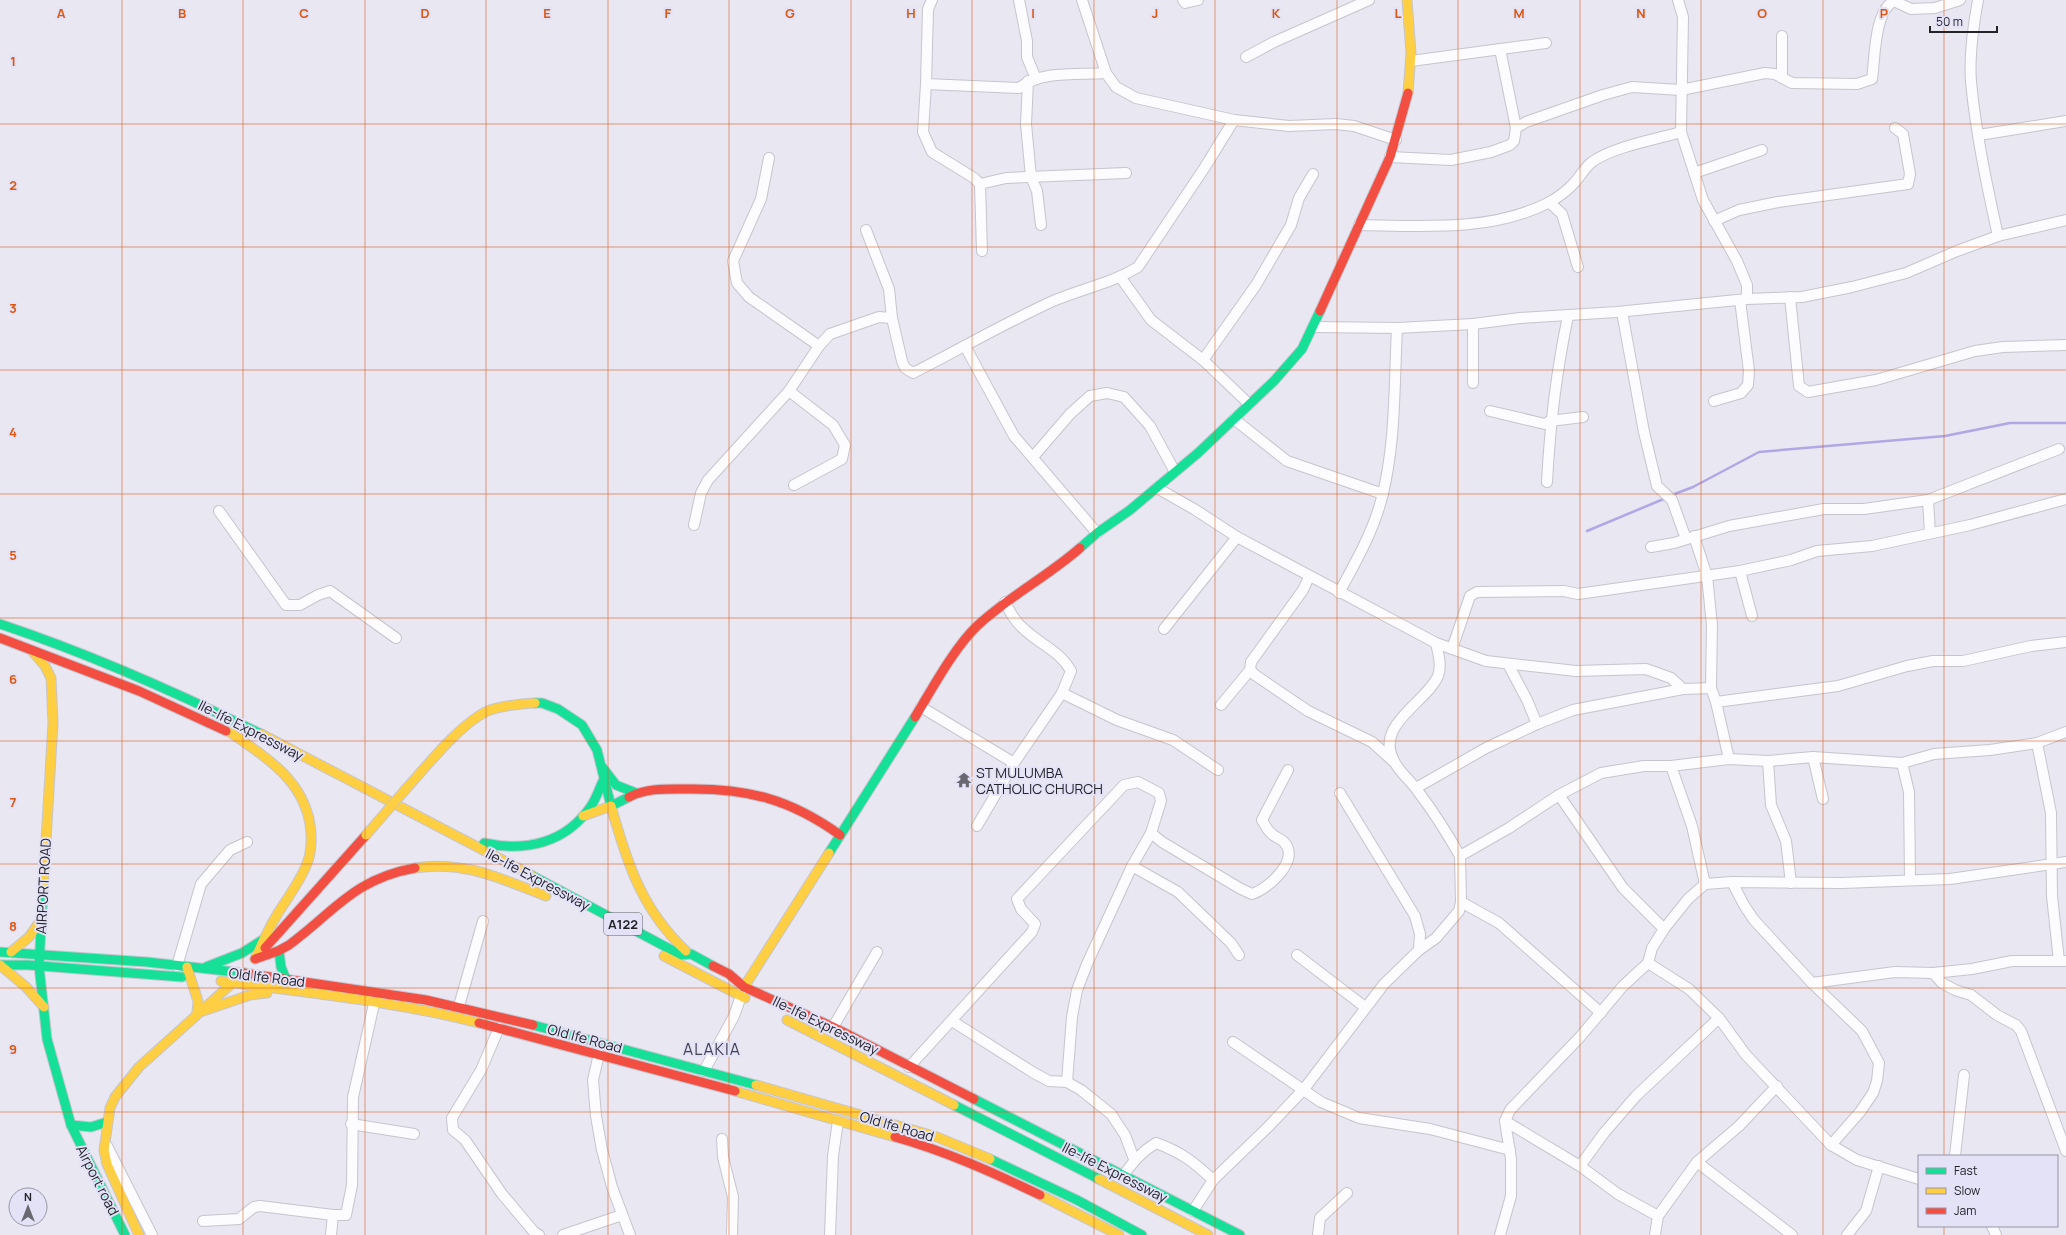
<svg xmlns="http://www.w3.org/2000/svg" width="2066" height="1235" viewBox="0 0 2066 1235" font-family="Manrope,sans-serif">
	<rect width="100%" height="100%" fill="#e8e7f2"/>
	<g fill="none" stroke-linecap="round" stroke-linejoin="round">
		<g stroke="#b1a7e5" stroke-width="2.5">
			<polyline points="1672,495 1693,487 1759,452 1945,436 2010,423 2066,423"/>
			<polyline points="1587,531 1666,498"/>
		</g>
		<defs>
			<g id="street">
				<polyline points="932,0 928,9 926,84 923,132 932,152 974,178 980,184 982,251"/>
				<polyline points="1019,0 1027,41 1027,57 1036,79"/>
				<polyline points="1082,0 1106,73"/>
				<polyline points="1183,0 1185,3 1198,0"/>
				<polyline points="1678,0 1683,17 1681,132 1703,200 1737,261 1747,285 1747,299"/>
				<path d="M1978,0C1973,27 1969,55 1971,82C1976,134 1987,186 1998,236"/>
				<polyline points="1782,36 1782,78"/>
				<polyline points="1500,49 1516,128"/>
				<polyline points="1246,57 1274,42 1369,0"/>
				<polyline points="1411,61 1546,43"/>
				<polyline points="1028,81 1026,124 1031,177 1037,191 1041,225"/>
				<path d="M926,84L1019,88C1042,70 1078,75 1106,73L1116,87L1136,98L1234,120L1289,126L1336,124L1354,126L1396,140"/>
				<polyline points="1979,135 2066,121"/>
				<path d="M1390,157L1451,160L1491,152L1510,145L1514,141L1516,128L1526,122L1603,95L1632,87L1681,90L1765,73L1775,74L1792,83L1857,84L1872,79C1875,59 1874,11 1894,1L1911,9L1935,8L1960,0"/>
				<polyline points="769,158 761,199 733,261 737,283 749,297 819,346"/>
				<polyline points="1694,173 1762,150"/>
				<polyline points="980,184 1006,178 1126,173"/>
				<polyline points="1549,202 1562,214 1578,267"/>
				<polyline points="1714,221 1739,210 1778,202 1908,184 1910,174 1903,134 1895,128"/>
				<path d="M1359,225C1422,226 1490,232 1548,203C1556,199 1568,190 1574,183C1580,177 1585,167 1592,162C1612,147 1657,139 1681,132"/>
				<path d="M866,230L889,289L892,318L902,361L905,368L913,373C960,349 1005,323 1053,301C1081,289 1112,283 1138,267L1205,167L1234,120"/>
				<polyline points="1121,278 1151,320 1203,360 1249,404"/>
				<polyline points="1790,297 1799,386 1808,392 1876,380 1975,351 2003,347 2066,345"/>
				<polyline points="1622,312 1644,432 1657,486 1672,500 1686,539"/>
				<polyline points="1473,324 1473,383"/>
				<polyline points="1313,327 1397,328 1473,324 1520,318 1617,312 1747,299 1802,297 1852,287 1906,273 1957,251 1998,236 2066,220"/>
				<polyline points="965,346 1014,436 1097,533"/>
				<polyline points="1203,360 1256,285 1291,225 1299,198 1313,174"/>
				<polyline points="789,391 833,425 845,445 842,459 794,485"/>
				<polyline points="1714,401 1741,393 1748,385 1749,371 1740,300"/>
				<polyline points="1490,411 1545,424 1550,421 1583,417"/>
				<polyline points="1234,419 1287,461 1383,494"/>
				<polyline points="1033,457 1070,414 1090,396 1107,393 1124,397 1150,426 1175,472"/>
				<path d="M1547,482C1550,424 1556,373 1568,316"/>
				<polyline points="1157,488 1194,509 1237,537 1436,643 1486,661 1576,671 1646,669 1671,678 1683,689"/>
				<polyline points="1928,500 1930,533"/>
				<polyline points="219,511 286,605 300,605 318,595 330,591 396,638"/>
				<polyline points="694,525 701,493 708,480 789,391 819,346 830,334 879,317 892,318"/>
				<polyline points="1694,536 1707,576 1712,625 1711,688 1716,702 1729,759"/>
				<polyline points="1651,547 1674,543 1729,526 1824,509 1864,509 1928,500 2059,449"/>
				<polyline points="1740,571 1752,616"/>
				<path d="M1339,593C1355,563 1372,534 1381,501C1396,446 1394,385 1397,328"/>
				<polyline points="1164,629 1237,537"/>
				<path d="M1436,643C1438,653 1442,665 1438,676C1426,703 1374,725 1394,761C1399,772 1410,780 1417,790C1433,811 1447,833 1460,856"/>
				<polyline points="1452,649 1470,596 1477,592 1564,591 1578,594 1740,571 1791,560 1817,551 1872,546 1970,525 2066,499"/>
				<polyline points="1508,664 1527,700 1537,724"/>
				<polyline points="1250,670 1255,675 1308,711 1372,742 1393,761"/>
				<polyline points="1062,693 1117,720 1173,740 1218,770"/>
				<polyline points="1716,702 1838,686 1907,666 1933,661 1963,661 2031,646 2066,642"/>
				<polyline points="1221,705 1250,670 1251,662 1303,590 1309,577"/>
				<polyline points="921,707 1014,763"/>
				<polyline points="2037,743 2051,813 2052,896 2059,961"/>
				<polyline points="1813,757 1823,799"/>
				<polyline points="1768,761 1771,805 1786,841 1791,883"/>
				<polyline points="1902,763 1909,792 1910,879"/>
				<polyline points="1671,766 1692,826 1705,884"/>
				<polyline points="1416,788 1486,748 1537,724 1573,710 1683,689 1711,688"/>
				<polyline points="1340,793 1415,916 1420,934 1419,950"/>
				<polyline points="1559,795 1623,888 1664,929"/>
				<path d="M977,826L1014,763L1062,693L1071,671C1060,651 1041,645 1025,630C1015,622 1010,612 1005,602"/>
				<path d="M1151,833L1162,842L1241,889L1252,894C1268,889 1301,860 1284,842C1280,838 1274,837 1271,833C1267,830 1265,825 1262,820L1288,770"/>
				<polyline points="1132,866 1178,892 1231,943 1239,955"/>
				<polyline points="1732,882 1744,905 1754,920 1812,983 1862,1031 1879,1063 1877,1081 1873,1093 1860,1112 1831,1145"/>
				<polyline points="1461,902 1499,923 1601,1013"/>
				<polyline points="1297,955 1365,1007"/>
				<polyline points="1648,963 1689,989 1719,1018 1746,1055 1831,1145 1857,1160 1919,1179"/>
				<polyline points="177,966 201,884 230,850 247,842"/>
				<polyline points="1933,973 1942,983 1955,990 1971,995 1997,1015 2016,1025 2021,1031 2066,1151"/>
				<polyline points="1812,983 1895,972 1933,973 1972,969 2012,961 2066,961"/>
				<polyline points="459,1006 483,921"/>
				<polyline points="952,1021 1034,1073 1049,1081 1067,1082 1081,1090 1111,1114 1125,1135 1134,1159"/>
				<polyline points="833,1027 877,952"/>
				<polyline points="499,1028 481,1070 452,1118 453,1130 465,1140 502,1194 534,1232 539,1235"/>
				<polyline points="1233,1042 1321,1102 1359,1118 1430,1129 1510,1150"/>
				<polyline points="599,1054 593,1080 596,1116 602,1150 612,1187 630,1235"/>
				<polyline points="909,1067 1032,932 1035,924 1021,909 1017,899 1124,785 1138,782 1159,793 1161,801 1151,833 1132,866 1087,964 1077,990 1072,1017 1067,1082"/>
				<polyline points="704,1071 734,1016 741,996"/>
				<polyline points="1505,1121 1580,1166 1618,1194 1658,1216"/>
				<polyline points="351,1124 414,1134"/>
				<polyline points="722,1139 723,1157 733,1197 732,1235"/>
				<polyline points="107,1146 152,1235"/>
				<polyline points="1955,1156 1964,1075"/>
				<polyline points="1697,1162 1792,1235"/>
				<polyline points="1580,1166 1604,1133 1636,1096 1719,1018"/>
				<path d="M1123,1176C1133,1162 1141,1152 1156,1143C1181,1152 1194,1162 1213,1180"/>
				<polyline points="1193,1211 1213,1180 1268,1127 1304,1089 1384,984 1419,950 1436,938 1459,911 1461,902 1460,856 1509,828 1559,795 1601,773 1644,766 1671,766 1729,759 1768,761 1813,757 1902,763 1934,754 1990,750 2037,743 2066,732"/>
				<polyline points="203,1221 239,1219 254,1207 260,1206 333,1215 346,1215 352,1185 353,1097 374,1004"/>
				<polyline points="1992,1226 1996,1235"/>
				<polyline points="331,1235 333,1215"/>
				<polyline points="563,1235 622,1215"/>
				<polyline points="830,1235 833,1156 838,1121"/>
				<polyline points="1318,1235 1320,1218 1347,1193"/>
				<polyline points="1500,1235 1511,1196 1511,1159 1505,1121 1510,1110 1580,1037 1623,986 1648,963 1652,948 1664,929 1688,899 1705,884 1732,882 1842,883 1950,879 2066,862"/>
				<polyline points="1655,1235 1658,1216 1697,1162 1739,1126 1777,1086"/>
				<polyline points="1847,1235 1866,1211 1879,1166"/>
			</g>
			<g id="fast">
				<polyline points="1080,548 1097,533 1130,510 1198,453 1274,381 1302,349 1320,311"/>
				<path d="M0,624C90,654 176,692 261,734"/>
				<polyline points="535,703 542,703 558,709 582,725 597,750 611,806 629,797"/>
				<polyline points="603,768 616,785 636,793"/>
				<path d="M484,843C526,852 566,843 591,806C596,799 599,789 603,781"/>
				<polyline points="829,853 915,717"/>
				<polyline points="531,875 681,955 691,954 713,966"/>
				<polyline points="43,891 39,966 47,1039 71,1125 125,1235"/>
				<polyline points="279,951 281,967 286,979"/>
				<polyline points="0,952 147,962 244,973"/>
				<polyline points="0,965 28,965 182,977"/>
				<polyline points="206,967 242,953 264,939"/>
				<polyline points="533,1025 756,1085"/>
				<polyline points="974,1099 1240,1235"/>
				<polyline points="954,1105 1099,1179"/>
				<polyline points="71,1125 91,1127 107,1122"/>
				<polyline points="990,1159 1077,1200 1142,1235"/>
			</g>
			<g id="slow">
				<polyline points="1407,0 1411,53 1408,93"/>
				<polyline points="32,651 45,666 51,678 53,723 43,891"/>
				<path d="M231,733C266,757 302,779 310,824C312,838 312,853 306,866C299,883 288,897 278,913C269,928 262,943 255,959"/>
				<polyline points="261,734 531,875"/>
				<path d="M405,790C426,767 462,721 490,710C504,705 520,704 535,703"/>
				<path d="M583,816L611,806C627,863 642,910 686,951"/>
				<path d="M415,868C463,860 502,879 546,896"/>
				<polyline points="11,952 29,937 41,920"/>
				<polyline points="664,956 745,998"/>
				<polyline points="0,965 26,987 44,1007"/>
				<polyline points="187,967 198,1001 197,1013 250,995 267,993"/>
				<path d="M221,981C307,993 395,1001 479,1023"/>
				<polyline points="744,987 829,853"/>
				<polyline points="787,1020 954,1105"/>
				<polyline points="756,1085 937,1137 990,1159"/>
				<polyline points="735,1091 895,1137"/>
				<polyline points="1099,1179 1208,1235"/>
				<polyline points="1040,1195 1119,1235"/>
				<polyline points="139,1235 107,1164 104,1150 110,1108 115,1097 139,1067 239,977"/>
			</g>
			<g id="jam">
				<polyline points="1320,311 1390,157 1408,93"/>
				<polyline points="0,638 139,691 226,731"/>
				<path d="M915,717C932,689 954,648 977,626C1009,596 1047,577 1080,548"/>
				<path d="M629,797C647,788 666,789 686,789C747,788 790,799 840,835"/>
				<polyline points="265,948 366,835"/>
				<path d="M255,959L278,951L289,945C335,911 354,879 415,868"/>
				<polyline points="713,966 729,974 744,987 833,1027 974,1099"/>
				<polyline points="244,973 426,1000 533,1025"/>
				<polyline points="479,1023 735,1091"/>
				<path d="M895,1137C945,1151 992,1172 1040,1195"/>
			</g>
		</defs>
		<use href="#street" stroke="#c6c5ce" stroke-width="12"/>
		<use href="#fast" stroke="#c6c5ce" stroke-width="11"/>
		<use href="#slow" stroke="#c6c5ce" stroke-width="11"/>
		<use href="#jam" stroke="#c6c5ce" stroke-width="11"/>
		<use href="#street" stroke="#fcfbfd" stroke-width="10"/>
		<use href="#fast" stroke="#16e098" stroke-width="9"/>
		<use href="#slow" stroke="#ffcf43" stroke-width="9"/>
		<use href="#jam" stroke="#f24e42" stroke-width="9"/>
		<defs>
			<polyline id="slow-bridge" points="366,835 405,790"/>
		</defs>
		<use href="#slow-bridge" stroke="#c6c5ce" stroke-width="11" stroke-linecap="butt"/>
		<use href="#slow-bridge" stroke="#ffcf43" stroke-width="9"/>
	</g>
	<path fill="none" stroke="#de560e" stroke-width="1" stroke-opacity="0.55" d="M122,0V1235M243,0V1235M365,0V1235M486,0V1235M608,0V1235M729,0V1235M851,0V1235M972,0V1235M1094,0V1235M1215,0V1235M1337,0V1235M1458,0V1235M1580,0V1235M1701,0V1235M1823,0V1235M1944,0V1156M0,124H2066M0,247H2066M0,370H2066M0,494H2066M0,618H2066M0,741H2066M0,864H2066M0,988H2066M0,1112H2066M1944,1226V1235"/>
	<defs>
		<symbol id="temple-bare" viewBox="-9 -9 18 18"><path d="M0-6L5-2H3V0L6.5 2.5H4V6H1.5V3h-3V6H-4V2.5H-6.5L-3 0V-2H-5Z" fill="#696870" stroke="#e4e2f7" stroke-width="2.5" paint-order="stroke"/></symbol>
	</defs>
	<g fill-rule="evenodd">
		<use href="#temple-bare" x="953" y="769" width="22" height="22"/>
	</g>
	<g text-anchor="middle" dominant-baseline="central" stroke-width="4" stroke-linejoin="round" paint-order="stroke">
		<rect fill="#e4e2f7" stroke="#5e5c68" stroke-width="1" x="604" y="913" width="38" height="22" rx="3"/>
		<g font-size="13" font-weight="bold" fill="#24232a">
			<text x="623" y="924">A122</text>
		</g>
		<g font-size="14" fill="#24232a" stroke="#e4e2f7">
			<text transform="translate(251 730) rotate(27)">Ile-Ife Expressway</text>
			<text transform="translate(538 879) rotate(28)">Ile-Ife Expressway</text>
			<text transform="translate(43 886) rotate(-87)">AIRPORT ROAD</text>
			<text transform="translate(267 977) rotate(7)">Old Ife Road</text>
			<text transform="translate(826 1025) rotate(26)">Ile-Ife Expressway</text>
			<text transform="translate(585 1038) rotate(15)">Old Ife Road</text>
			<text transform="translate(897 1126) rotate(16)">Old Ife Road</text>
			<text transform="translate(1115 1172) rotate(27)">Ile-Ife Expressway</text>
			<text transform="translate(98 1180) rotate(63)">Airport road</text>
		</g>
		<g font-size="14" fill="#24232a" stroke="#e4e2f7" text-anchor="start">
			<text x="976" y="772">ST MULUMBA<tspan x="976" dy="16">CATHOLIC CHURCH</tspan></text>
		</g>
		<g font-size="16" letter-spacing="1" fill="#413f50" stroke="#e4e2f7">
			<text x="712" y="1049">ALAKIA</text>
		</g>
	</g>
	<g font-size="13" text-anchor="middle" font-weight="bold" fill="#de560e" stroke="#e4e2f7" stroke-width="4" stroke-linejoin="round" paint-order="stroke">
		<text x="61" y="18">A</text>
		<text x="182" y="18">B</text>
		<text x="304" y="18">C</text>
		<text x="425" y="18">D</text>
		<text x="547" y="18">E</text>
		<text x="668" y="18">F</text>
		<text x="790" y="18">G</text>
		<text x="911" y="18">H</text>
		<text x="1033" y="18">I</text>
		<text x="1155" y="18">J</text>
		<text x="1276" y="18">K</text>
		<text x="1398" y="18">L</text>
		<text x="1519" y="18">M</text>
		<text x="1641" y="18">N</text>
		<text x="1762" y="18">O</text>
		<text x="1884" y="18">P</text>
		<text x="13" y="66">1</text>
		<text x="13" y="190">2</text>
		<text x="13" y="313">3</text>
		<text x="13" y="437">4</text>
		<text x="13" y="560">5</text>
		<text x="13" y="684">6</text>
		<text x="13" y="807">7</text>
		<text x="13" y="931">8</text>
		<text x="13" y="1054">9</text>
	</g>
	<rect x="1918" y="1155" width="140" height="72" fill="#e4e2f7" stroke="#9796a5"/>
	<rect x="1926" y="1168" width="20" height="6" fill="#16e098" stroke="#9796a5"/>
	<text x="1954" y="1175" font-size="12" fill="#24232a">Fast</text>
	<rect x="1926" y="1188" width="20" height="6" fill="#ffcf43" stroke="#9796a5"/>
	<text x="1954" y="1195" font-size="12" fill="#24232a">Slow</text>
	<rect x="1926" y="1208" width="20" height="6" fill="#f24e42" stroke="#9796a5"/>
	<text x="1954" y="1215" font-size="12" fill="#24232a">Jam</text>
	<g transform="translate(28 1207)"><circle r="19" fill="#e4e2f7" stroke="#9796a5"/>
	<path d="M0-3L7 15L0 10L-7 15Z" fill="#696870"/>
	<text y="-6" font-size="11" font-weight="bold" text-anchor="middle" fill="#24232a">N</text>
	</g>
	<path d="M1930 26v6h67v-6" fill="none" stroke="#24232a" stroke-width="2"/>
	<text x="1936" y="26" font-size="12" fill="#24232a" stroke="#e4e2f7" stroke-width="3" paint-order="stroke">50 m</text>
</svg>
